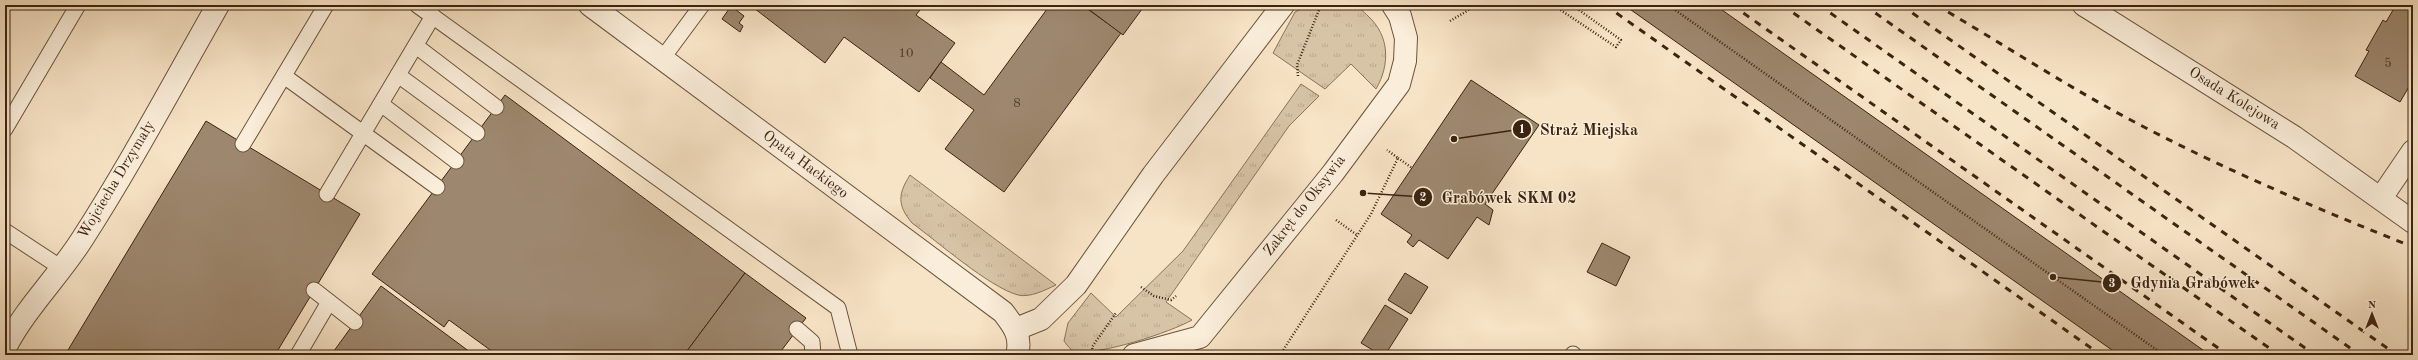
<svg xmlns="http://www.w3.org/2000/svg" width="2418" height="360" viewBox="0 0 2418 360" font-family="'Old Standard TT',serif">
	<defs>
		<pattern id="grass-tufts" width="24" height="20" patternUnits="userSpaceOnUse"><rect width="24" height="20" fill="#d7c3a6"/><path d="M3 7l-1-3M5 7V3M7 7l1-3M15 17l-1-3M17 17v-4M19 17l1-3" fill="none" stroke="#b9a78e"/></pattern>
	</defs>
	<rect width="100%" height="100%" fill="#f7e3c5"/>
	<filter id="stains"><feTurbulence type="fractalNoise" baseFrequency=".005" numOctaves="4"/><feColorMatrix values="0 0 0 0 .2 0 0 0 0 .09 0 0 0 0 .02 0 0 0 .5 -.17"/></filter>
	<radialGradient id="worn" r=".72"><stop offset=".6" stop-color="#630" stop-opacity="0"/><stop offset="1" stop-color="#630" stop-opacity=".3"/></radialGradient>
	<g fill="url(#grass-tufts)" stroke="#8a745b">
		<path d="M1309,5C1323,5 1340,2 1353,5C1358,6 1364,12 1368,16C1390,36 1390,65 1376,89L1351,64L1325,89L1273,53L1295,12Z"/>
		<path d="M1301,84L1319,96L1289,126L1166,302L1192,320C1171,332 1099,356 1075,351C1070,350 1067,345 1064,341L1068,323L1091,293L1116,317L1183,251Z"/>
		<path d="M910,175L1056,285C1045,290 1030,298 1018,295C989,287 938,242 912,223C897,205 898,194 910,175Z"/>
	</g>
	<g fill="#9d876e" stroke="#3c2410">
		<polygon points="750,5 924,5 916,15 955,43 919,92 844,37 825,63"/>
		<polygon points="1050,5 1082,5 1121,33 1004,192 945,149 974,110 930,78 941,62 984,95"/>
		<polygon points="1083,5 1145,5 1123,35"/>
		<polygon points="1624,5 1715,5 2210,355 2119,355"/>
		<polygon points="2396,5 2413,5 2413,80 2400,102 2355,76 2369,51 2366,50 2383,20 2386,22"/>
		<polygon points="731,6 744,16 739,23 743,26 740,32 722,19"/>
		<polygon points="1471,80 1539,125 1485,204 1493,210 1489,225 1477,217 1448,259 1419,240 1413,247 1407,242 1412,235 1381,214"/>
		<polygon points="505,95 745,273 684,355 497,355 449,320 444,327 372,274"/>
		<polygon points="206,121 360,214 275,355 65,355"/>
		<polygon points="1602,243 1630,257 1616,286 1587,272"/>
		<polygon points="745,273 806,318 778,355 684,355"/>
		<polygon points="1405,273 1428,287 1411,314 1388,300"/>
		<polygon points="381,286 474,355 331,355"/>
		<polygon points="1385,305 1408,319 1385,355 1381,355 1361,343"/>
	</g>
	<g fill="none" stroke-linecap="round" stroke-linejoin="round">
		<defs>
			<g id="service">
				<polyline points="417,5 838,308 850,355"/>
				<polyline points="416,46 496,107"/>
				<polyline points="662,59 702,5"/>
				<polyline points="398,75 477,133"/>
				<polyline points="284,76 437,187"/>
				<polyline points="381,104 456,161"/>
				<polyline points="5,129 78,5"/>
				<polyline points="243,144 326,5"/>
				<polyline points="327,194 433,16"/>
				<polyline points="5,231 63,269"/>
				<polyline points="314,290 355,322"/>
				<polyline points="797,329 812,342 813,355"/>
				<polyline points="1573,354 1574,355"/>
				<polyline points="298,355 329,302"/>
			</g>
			<g id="minor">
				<path d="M590,5L1003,312C1014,326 1022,337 1017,355"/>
				<polyline points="2084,5 2294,137 2413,222"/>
				<polyline points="2381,198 2413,151"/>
				<polyline points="1016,329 1041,319 1076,285 1153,175 1283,5"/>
				<path d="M5,348C25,309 57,278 81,241C130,165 173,84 218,5"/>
				<polyline points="1134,355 1200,337 1333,173 1399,84 1405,61 1406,38 1400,16 1393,5"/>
			</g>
		</defs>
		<use href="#service" stroke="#6b543d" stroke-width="17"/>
		<use href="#minor" stroke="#6b543d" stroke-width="24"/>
		<g stroke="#3c2410" stroke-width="2.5" stroke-dasharray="1 2" stroke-linecap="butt">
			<polyline points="1553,5 1616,47 1621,40 1572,5"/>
			<polyline points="1668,5 2164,355"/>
			<polyline points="1450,21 1477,5"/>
			<polyline points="1298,76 1297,65 1321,5"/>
			<polyline points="1398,158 1412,168"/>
			<polyline points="1336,220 1357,235"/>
			<polyline points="1141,287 1154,296 1171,300 1176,296"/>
			<polyline points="1093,355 1092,347 1116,313"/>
			<polyline points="1280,355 1371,214 1398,158 1387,150"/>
		</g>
		<use href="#service" stroke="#faedd9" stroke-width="15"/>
		<use href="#minor" stroke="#faedd9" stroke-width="22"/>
		<g stroke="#3c2410" stroke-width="3" stroke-dasharray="7 7" stroke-linecap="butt">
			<polyline points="1605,5 2101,355"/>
			<polyline points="1732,5 2228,355"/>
			<polyline points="1782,5 2279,355"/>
			<polyline points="1819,5 2315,355"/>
			<polyline points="1864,5 2360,355"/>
			<polyline points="1901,5 2397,355"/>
			<path d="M1936,5C1993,38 2048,74 2105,106C2204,161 2308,205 2413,247"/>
		</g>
	</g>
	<g text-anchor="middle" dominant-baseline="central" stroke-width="3" stroke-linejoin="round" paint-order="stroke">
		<g font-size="13" fill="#543d28">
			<text x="906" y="53">10</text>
			<text x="2388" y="63">5</text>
			<text x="1017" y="103">8</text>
		</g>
		<g font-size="15" fill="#3c2410" stroke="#faedd9">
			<text transform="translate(2234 99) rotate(32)">Osada Kolejowa</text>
			<text transform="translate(805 165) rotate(37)">Opata Hackiego</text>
			<text transform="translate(117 180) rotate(-59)">Wojciecha Drzymały</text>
			<text transform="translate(1305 206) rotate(-52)">Zakręt do Oksywia</text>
		</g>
	</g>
	<path fill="none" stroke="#3c2410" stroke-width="1.5" d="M1454 139L1522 129M1363 193L1423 197M2053 277L2112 283"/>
	<g fill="#3c2410" stroke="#faedd9" stroke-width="1.5">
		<circle cx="1454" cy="139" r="4"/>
		<circle cx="1363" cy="193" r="4"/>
		<circle cx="2053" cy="277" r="4"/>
		<circle cx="1522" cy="129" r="10"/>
		<circle cx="1423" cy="197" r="10"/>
		<circle cx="2112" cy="283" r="10"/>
	</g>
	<g font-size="12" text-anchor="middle" font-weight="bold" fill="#fff">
		<text x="1522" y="133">1</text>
		<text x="1423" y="201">2</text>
		<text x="2112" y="287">3</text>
	</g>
	<g font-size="16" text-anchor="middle" font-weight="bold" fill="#3c2410" stroke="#faedd9" stroke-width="3" stroke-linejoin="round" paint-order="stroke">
		<text x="1589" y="135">Straż Miejska</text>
		<text x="1509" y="203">Grabówek SKM 02</text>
		<text x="2193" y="288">Gdynia Grabówek</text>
	</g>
	<rect width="2418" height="360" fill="none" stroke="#f7e3c5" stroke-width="20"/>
	<rect x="6" y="6" width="2406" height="348" fill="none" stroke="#3c2410" stroke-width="2"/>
	<rect x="10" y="10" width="2398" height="340" fill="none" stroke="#3c2410"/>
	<g transform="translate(2372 314)" stroke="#faedd9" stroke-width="3" paint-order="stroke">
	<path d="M0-3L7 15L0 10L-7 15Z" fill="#3c2410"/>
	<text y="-6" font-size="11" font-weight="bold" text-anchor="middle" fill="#3c2410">N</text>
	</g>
	<rect width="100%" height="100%" filter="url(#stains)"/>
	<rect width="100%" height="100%" fill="url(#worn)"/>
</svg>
